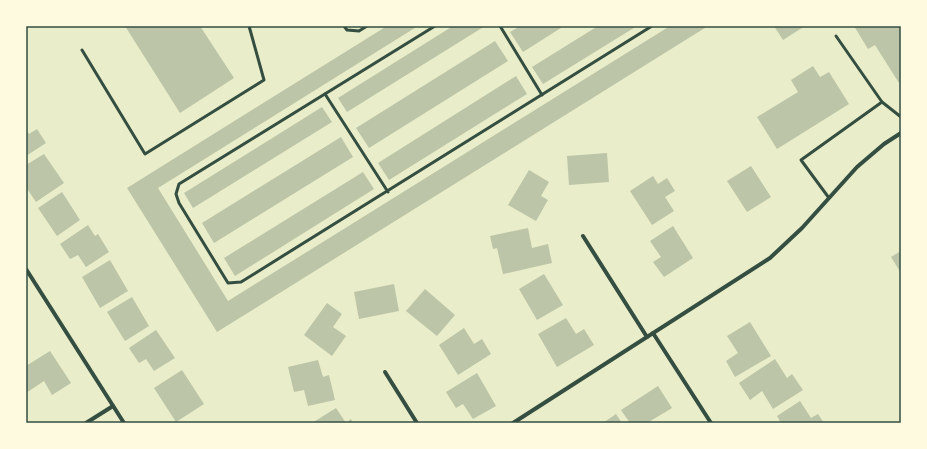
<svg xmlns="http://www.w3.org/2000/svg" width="927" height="449" viewBox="0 0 927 449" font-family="Figtree,sans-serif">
	<rect width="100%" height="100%" fill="#e9edc9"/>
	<g fill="#bcc5a7">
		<polygon points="125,26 200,26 234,78 180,113"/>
		<polygon points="387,26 418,26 158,188 228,301 670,26 708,26 217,332 127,188"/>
		<polygon points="453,26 485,26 347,112 338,98"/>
		<polygon points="520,26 564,26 523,52 510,32"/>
		<polygon points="598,26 637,26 543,84 532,67"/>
		<polygon points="774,26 805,26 783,40"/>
		<polygon points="854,26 901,26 901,81 899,83 875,45 868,49"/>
		<polygon points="495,41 508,61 369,148 356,128"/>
		<polygon points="813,66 820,77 829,72 849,104 777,149 757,117 798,92 791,80"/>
		<polygon points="516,76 527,94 389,180 378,163"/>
		<polygon points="322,107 332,122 193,208 184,193"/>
		<polygon points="37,129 46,143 26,156 26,130 29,134"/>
		<polygon points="341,137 353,157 214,243 202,223"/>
		<polygon points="607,153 609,182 569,185 567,156"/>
		<polygon points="44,154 64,183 36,202 26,187 26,165"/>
		<polygon points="751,166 771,197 747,212 727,181"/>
		<polygon points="529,170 549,182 541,196 548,200 536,221 508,205"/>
		<polygon points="363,172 374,189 235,276 224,258"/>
		<polygon points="653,176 658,184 667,178 675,191 665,197 674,211 652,225 630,191"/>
		<polygon points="62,192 80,220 57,236 38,208"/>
		<polygon points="88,225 95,236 98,234 109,252 86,267 78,255 70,259 60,244"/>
		<polygon points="673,226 693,258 664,277 653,262 661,257 650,241"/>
		<polygon points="528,228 532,248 548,244 552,263 503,274 497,248 493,249 490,236"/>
		<polygon points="901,251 901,273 891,257"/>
		<polygon points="110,260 128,291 100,308 82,277"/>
		<polygon points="544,274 563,305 537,320 519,289"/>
		<polygon points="394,284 399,311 359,319 354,292"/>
		<polygon points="425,289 455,315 437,336 406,311"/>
		<polygon points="132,297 149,326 125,341 107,312"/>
		<polygon points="327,303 342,314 333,327 346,336 332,356 304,335"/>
		<polygon points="566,318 576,334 584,329 594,345 557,367 538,334"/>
		<polygon points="750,322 771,356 735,377 726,361 738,353 727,336"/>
		<polygon points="464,328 474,344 482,339 491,354 458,375 439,345"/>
		<polygon points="156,330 175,358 154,371 146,359 139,363 129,348"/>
		<polygon points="50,351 71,383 52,395 44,381 26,393 26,366"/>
		<polygon points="775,359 787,378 792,374 803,390 773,409 762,391 750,400 739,383"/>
		<polygon points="318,360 323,377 329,375 335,400 308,406 304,390 294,392 288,367"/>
		<polygon points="182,370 204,404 176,422 154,388"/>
		<polygon points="477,373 496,406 473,419 463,404 456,408 446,392"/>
		<polygon points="658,386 672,408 647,423 630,423 621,410"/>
		<polygon points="800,401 811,418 818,414 824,423 781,423 777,416"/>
		<polygon points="336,408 346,423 351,419 353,423 312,423"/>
		<polygon points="616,414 622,423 603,423"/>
	</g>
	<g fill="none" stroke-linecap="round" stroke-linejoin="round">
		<g stroke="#344e41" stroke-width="3">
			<polyline points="344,26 347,30 359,31 367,26"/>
			<polyline points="435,26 179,184 176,194 179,203 228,283 241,282 652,26"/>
			<polyline points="500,26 542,95"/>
			<polyline points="836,36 882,102 901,117"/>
			<polyline points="82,50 145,154 264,80 249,26"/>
			<polyline points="325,94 388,192"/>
			<polyline points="829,198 801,160 882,102"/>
		</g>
		<g stroke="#344e41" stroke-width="4">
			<polyline points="583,236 647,337"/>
			<polyline points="26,269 124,423"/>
			<polyline points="653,333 711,423"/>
			<polyline points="385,372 417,423"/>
			<polyline points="86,423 113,406"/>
			<polyline points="513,423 770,258 802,228 857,167 884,144 901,133"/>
		</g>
	</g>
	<rect width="927" height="449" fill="none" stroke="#fefae0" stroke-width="54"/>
	<rect x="27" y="27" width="873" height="395" fill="none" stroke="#344e41" stroke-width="1.5"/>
</svg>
